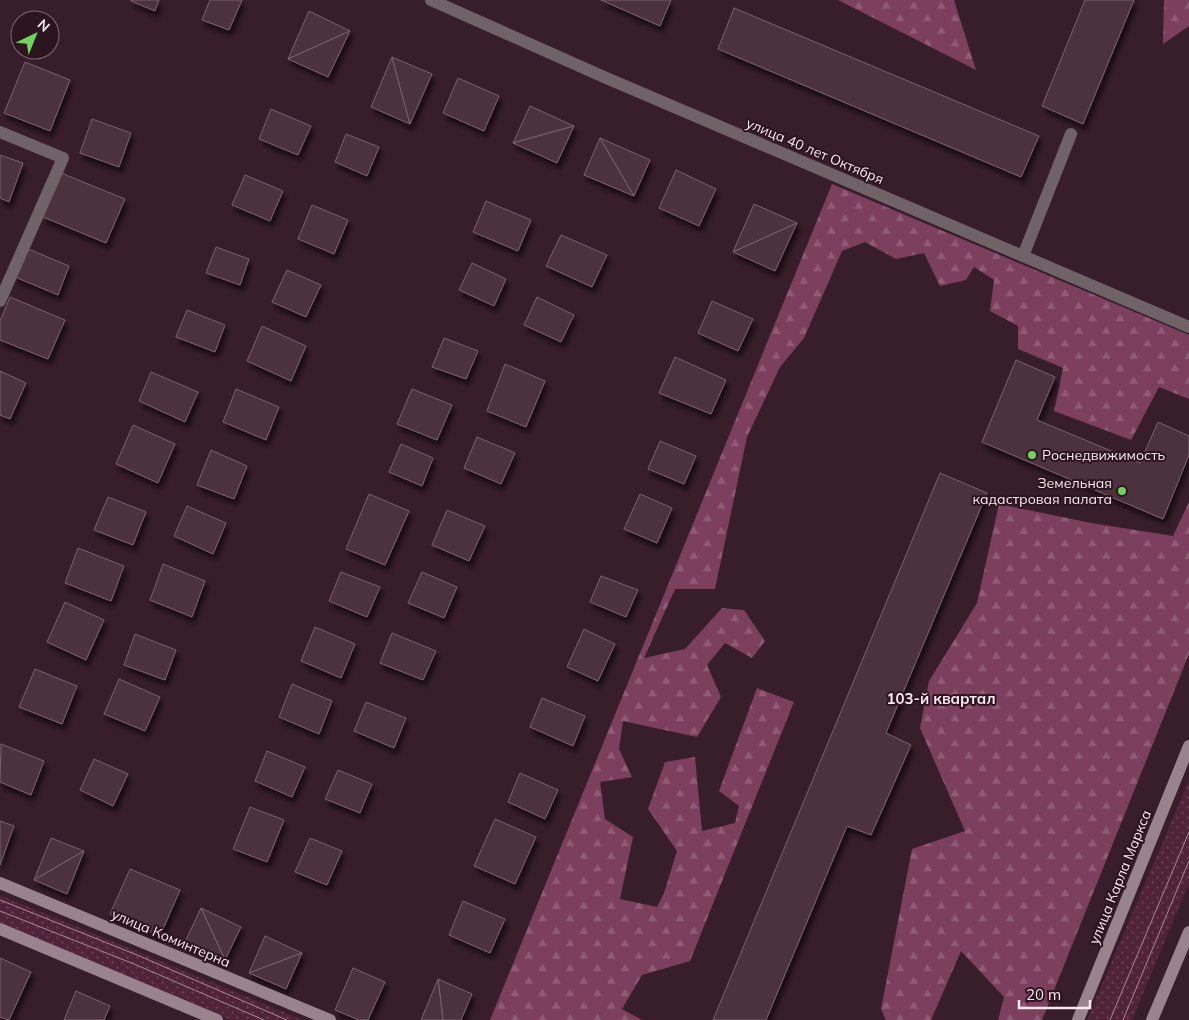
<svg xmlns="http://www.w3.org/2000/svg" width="1189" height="1020" viewBox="0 0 1189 1020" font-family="Mulish,sans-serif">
	<defs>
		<pattern id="grass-dots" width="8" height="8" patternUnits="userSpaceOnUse" patternTransform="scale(1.25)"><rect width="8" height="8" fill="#50233a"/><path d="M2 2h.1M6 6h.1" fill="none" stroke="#6a4357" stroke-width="1.8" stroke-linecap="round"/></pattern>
		<pattern id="forest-firs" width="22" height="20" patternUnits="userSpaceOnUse" patternTransform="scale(1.25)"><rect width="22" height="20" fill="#7d3f5e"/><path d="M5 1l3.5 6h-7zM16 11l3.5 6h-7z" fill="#905b75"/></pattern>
		<filter id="shadow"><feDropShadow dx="3" dy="5.5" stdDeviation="2.5" flood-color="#0009"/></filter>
	</defs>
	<rect width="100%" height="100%" fill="#371e2a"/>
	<g fill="url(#grass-dots)">
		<polygon points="1189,780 1189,883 1132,1020 1087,1020"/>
		<polygon points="0,895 303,1020 231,1020 0,925"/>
	</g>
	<g fill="url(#forest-firs)">
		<polygon points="838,0 954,0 976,70"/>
		<polygon points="1164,0 1189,0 1189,26 1163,44"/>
		<polygon points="832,184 1189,335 1189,399 1159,387 1131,440 1054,411 1063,368 1018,349 1018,326 990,311 994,280 974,267 966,280 940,286 924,253 896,259 865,242 842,251 804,338 780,367 747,437 715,589 675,589 644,658 685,649 722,608 744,610 765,641 752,658 725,643 707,665 721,697 697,737 623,721 619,749 632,777 600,782 605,819 633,837 620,899 657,907 664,893 677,851 648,809 665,762 695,757 702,831 735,823 739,806 719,791 757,688 794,702 690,961 642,975 622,1009 642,1020 490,1020"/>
		<polygon points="1189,502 1189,654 1042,1020 998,1020 1004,997 961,951 931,1020 886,1020 881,1009 912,849 965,831 920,728 929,681 977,603 999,504 1091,523 1173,536"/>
	</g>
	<g fill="#4c323e" stroke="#7d606d" filter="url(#shadow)">
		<polygon points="131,0 159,0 155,11 131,1"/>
		<polygon points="210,0 242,0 229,30 202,20"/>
		<polygon points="601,0 671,0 660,26"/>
		<polygon points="1085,0 1134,0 1083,124 1042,106"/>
		<polygon points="734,8 1039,136 1021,177 718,49"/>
		<polygon points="309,11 350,31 288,59"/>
		<polygon points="350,31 328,77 288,59"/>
		<polygon points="392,57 410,124 371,107"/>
		<polygon points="392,57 432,74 410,124"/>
		<polygon points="25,62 70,80 50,131 4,113"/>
		<polygon points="458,78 499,96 484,131 443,113"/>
		<polygon points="530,106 574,126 513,143"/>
		<polygon points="271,109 311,126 298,155 259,139"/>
		<polygon points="92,119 131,133 119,167 80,153"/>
		<polygon points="574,126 557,163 513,143"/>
		<polygon points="346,134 379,147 367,176 335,162"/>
		<polygon points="600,138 634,196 584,175"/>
		<polygon points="600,138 650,160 634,196"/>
		<polygon points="0,155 23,163 9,202 0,198"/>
		<polygon points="676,170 716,189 699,226 659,208"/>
		<polygon points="61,173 125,199 106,243 43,217"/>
		<polygon points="245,175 283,191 270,221 232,205"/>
		<polygon points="486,201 531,220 518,251 473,232"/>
		<polygon points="754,204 797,223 733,252"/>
		<polygon points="312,205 348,220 334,254 298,239"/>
		<polygon points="797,223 775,271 733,252"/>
		<polygon points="561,235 607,255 592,287 546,266"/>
		<polygon points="216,247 249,259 240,285 206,273"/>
		<polygon points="26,248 69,266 58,295 15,277"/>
		<polygon points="472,263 506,279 494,306 459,290"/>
		<polygon points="287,270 321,285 306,317 272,302"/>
		<polygon points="10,297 65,320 48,359 0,340 0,321"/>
		<polygon points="537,297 574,315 561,342 524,325"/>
		<polygon points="712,301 753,319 738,351 698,333"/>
		<polygon points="187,310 225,325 215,352 176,337"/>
		<polygon points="262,326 306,346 291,381 247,361"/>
		<polygon points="444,338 478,351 466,379 432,367"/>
		<polygon points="675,357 726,380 711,414 659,393"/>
		<polygon points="1016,360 1055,377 1037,420 1140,463 1158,422 1189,436 1189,455 1163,519 982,442"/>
		<polygon points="505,364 545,381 526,427 487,411"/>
		<polygon points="0,371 26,383 10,419 0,415"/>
		<polygon points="151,372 198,392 185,422 139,401"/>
		<polygon points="236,389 279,407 266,440 223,422"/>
		<polygon points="412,389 452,405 437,440 397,424"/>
		<polygon points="133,425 175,444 158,483 116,464"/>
		<polygon points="477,437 515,453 501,484 464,468"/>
		<polygon points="660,441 696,456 684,484 648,469"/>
		<polygon points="401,444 433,458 422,486 389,472"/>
		<polygon points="211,450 247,466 234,499 197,485"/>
		<polygon points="940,473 987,493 886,733 911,745 871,835 847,826 766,1020 713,1020"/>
		<polygon points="369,494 409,511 385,565 346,549"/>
		<polygon points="640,494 672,508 657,543 624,529"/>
		<polygon points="108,497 146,512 133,545 94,530"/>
		<polygon points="187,506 226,523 213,554 174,536"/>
		<polygon points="447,510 485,526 469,561 432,545"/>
		<polygon points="78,548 124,566 111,601 65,583"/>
		<polygon points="163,564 205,581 192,617 150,600"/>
		<polygon points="341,572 380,587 367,617 329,601"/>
		<polygon points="422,572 457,587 444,618 408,603"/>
		<polygon points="601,576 638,590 626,617 590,602"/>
		<polygon points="65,602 104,620 86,660 47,642"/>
		<polygon points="315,627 355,644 341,678 301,661"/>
		<polygon points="584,629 615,644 598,681 567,667"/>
		<polygon points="392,633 436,651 423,680 380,663"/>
		<polygon points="135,634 176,650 165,680 124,665"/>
		<polygon points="35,669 77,686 62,724 19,707"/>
		<polygon points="119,679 160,697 145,731 104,714"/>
		<polygon points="292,684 332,701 319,734 279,717"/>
		<polygon points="542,698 585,716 573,746 530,727"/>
		<polygon points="366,702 406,718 394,748 354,731"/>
		<polygon points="1,744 44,761 31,795 0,782"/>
		<polygon points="267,751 305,767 292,797 255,781"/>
		<polygon points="94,759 128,774 113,806 80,790"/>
		<polygon points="338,770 372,784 360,813 325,799"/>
		<polygon points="520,773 558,790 545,819 508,802"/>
		<polygon points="250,807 284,820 267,862 233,849"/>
		<polygon points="495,819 536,837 515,884 474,866"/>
		<polygon points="0,821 14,826 0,865"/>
		<polygon points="51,838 84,851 34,880"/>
		<polygon points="310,838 342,851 327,885 295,872"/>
		<polygon points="84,851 67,894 34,880"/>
		<polygon points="130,869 180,890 160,936 110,914"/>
		<polygon points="463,901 505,919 490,953 449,935"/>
		<polygon points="201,908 241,927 225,960"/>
		<polygon points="201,908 225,960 185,942"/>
		<polygon points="265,936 302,953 249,973"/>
		<polygon points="302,953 286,989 249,973"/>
		<polygon points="0,958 31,972 9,1020 0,1017"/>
		<polygon points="353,968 385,982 368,1020 359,1020 335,1010"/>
		<polygon points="438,979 472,994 461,1020 443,1020"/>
		<polygon points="438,979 443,1020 421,1020"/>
		<polygon points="76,991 110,1006 104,1020 64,1020"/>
	</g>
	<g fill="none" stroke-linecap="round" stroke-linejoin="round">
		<polyline stroke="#706368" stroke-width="12" points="1023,256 1071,134"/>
		<g stroke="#706368" stroke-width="12">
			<polyline points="431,0 604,77 1189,327"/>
			<polyline points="0,132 63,158 0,301"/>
		</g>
		<g stroke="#99848d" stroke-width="12">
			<polyline points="0,883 330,1020"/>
			<polyline points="0,929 217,1020"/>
			<polyline points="1078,1020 1189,746"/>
			<polyline points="1152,1020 1189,932"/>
		</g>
		<g stroke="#a28d96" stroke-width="1">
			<polyline points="0,900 137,955 287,1020"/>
			<polyline points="0,911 134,964 264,1020"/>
			<polyline points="1110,1020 1189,832"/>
			<polyline points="1123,1020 1189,861"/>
		</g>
	</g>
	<g fill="#72d25e" stroke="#2d1520" stroke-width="2">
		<circle cx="1032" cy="455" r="5"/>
		<circle cx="1122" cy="491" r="5"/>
	</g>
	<g text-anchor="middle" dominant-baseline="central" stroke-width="4" stroke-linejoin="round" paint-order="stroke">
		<g font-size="14" fill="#fae8ef" stroke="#2d1520">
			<text transform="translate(815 151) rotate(23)">улица 40 лет Октября</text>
			<text transform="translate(1120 877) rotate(-68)">улица Карла Маркса</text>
			<text transform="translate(171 938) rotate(23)">улица Коминтерна</text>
		</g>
		<g font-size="14" fill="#fae8ef" stroke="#2d1520" text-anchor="start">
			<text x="1042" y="455">Роснедвижимость</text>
			<text x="1112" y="483" text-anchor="end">Земельная<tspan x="1112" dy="16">кадастровая палата</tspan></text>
		</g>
		<g font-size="15" font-weight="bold" fill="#fae8ef" stroke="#2d1520">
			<text x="941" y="698">103-й квартал</text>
		</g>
	</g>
	<g transform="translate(35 35) rotate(43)"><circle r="24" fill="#2d1520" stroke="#7f6973"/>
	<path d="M0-4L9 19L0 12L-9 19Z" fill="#72d25e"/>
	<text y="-8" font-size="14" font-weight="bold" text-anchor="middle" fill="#fae8ef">N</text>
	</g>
	<path d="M1019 1000v8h71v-8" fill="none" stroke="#fae8ef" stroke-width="2.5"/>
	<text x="1026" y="1000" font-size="15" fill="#fae8ef" stroke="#2d1520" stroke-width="4" paint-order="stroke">20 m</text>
</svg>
